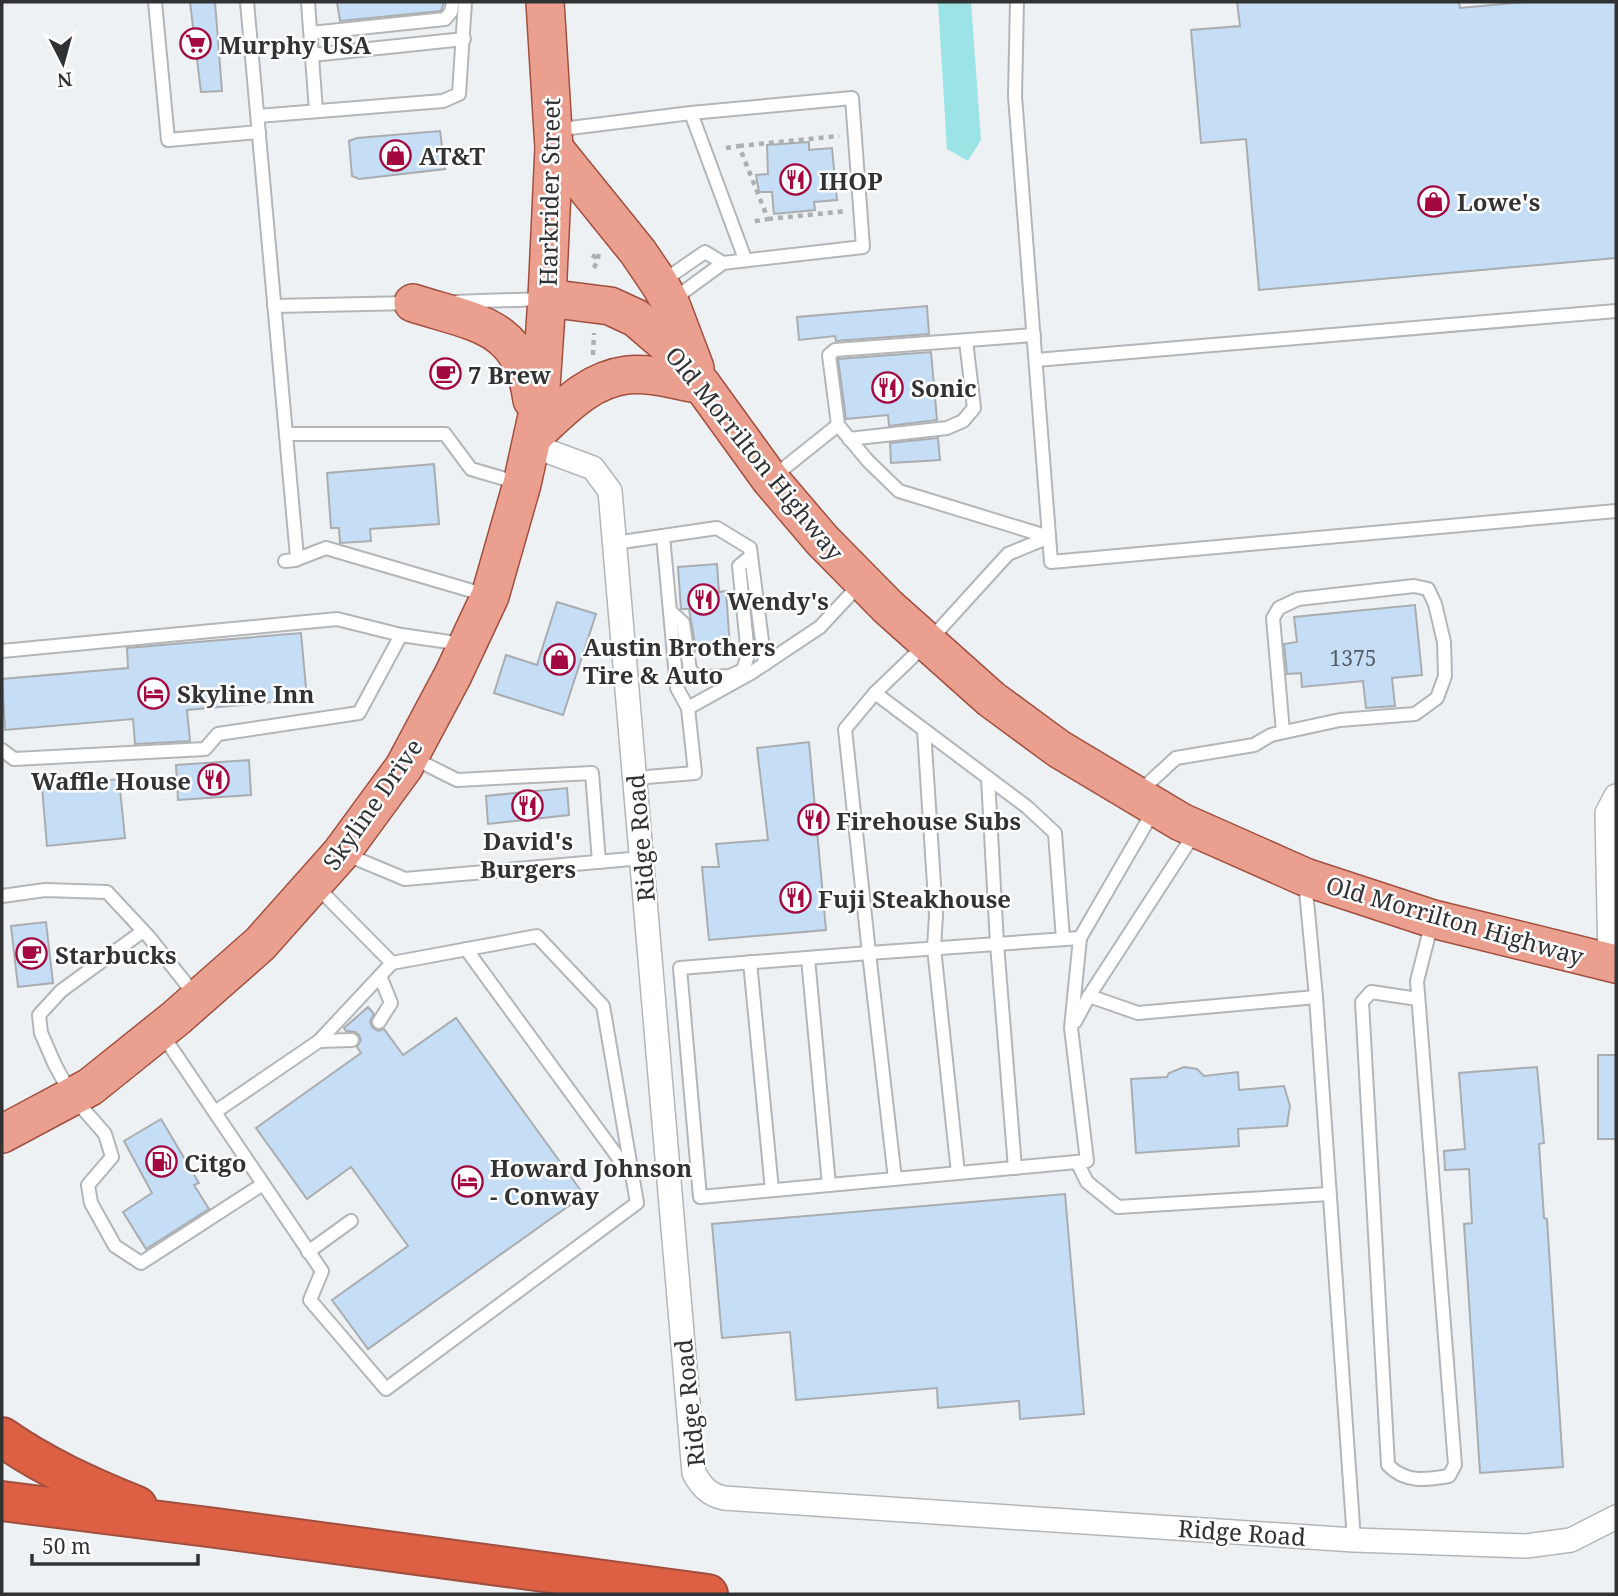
<svg xmlns="http://www.w3.org/2000/svg" width="1618" height="1596" viewBox="0 0 1618 1596" font-family="'Noto Serif',serif">
	<rect width="100%" height="100%" fill="#eef1f4"/>
	<polygon fill="#9be3e5" points="938,2 971,2 981,140 968,161 947,149"/>
	<g fill="#c5def6" stroke="#aaadb0" stroke-width="2">
		<polygon points="190,2 215,2 222,91 201,92"/>
		<polygon points="337,2 444,2 441,11 340,21"/>
		<polygon points="1237,2 1459,2 1460,8 1525,2 1616,2 1616,258 1259,290 1246,139 1201,143 1191,30 1240,26"/>
		<polygon points="440,131 445,169 359,179 352,176 349,141 357,138"/>
		<polygon points="809,142 809,150 832,148 837,200 814,202 815,210 774,214 772,192 759,192 756,175 768,174 767,145"/>
		<polygon points="927,306 929,334 836,341 835,336 799,340 797,317"/>
		<polygon points="931,352 937,420 889,426 888,415 846,419 838,359"/>
		<polygon points="938,438 940,460 891,463 890,443"/>
		<polygon points="434,464 439,524 370,529 371,541 340,543 339,528 331,528 327,473"/>
		<polygon points="717,564 719,592 726,591 730,648 696,650 689,609 681,609 678,567"/>
		<polygon points="557,602 596,614 563,715 494,693 506,655 537,665"/>
		<polygon points="1415,605 1422,675 1392,678 1395,706 1366,708 1363,681 1302,687 1301,673 1287,674 1284,644 1297,642 1294,617"/>
		<polygon points="301,633 307,699 187,710 190,741 135,744 133,719 5,730 2,679 128,668 127,648"/>
		<polygon points="809,742 826,930 709,940 702,867 719,867 716,844 768,840 757,748"/>
		<polygon points="249,760 251,795 178,800 176,765"/>
		<polygon points="119,779 125,838 47,846 42,787"/>
		<polygon points="567,788 569,815 488,824 486,796"/>
		<polygon points="46,922 53,983 18,987 11,926"/>
		<polygon points="368,1007 374,1014 370,1021 372,1027 378,1031 384,1029 403,1055 456,1018 584,1195 368,1349 332,1300 408,1246 351,1167 307,1199 256,1128 361,1053 357,1047 361,1040 359,1035 355,1032 346,1031 344,1028"/>
		<rect x="1598" y="1055" width="18" height="84"/>
		<polygon points="1184,1067 1197,1069 1204,1076 1238,1072 1239,1090 1284,1086 1290,1106 1287,1126 1238,1129 1239,1146 1136,1153 1131,1079 1167,1077 1169,1073"/>
		<polygon points="1537,1067 1544,1143 1539,1144 1544,1218 1547,1219 1563,1467 1480,1473 1464,1224 1472,1223 1469,1169 1445,1170 1444,1151 1465,1149 1459,1073"/>
		<polygon points="161,1119 199,1183 194,1185 209,1209 146,1249 123,1212 152,1193 124,1141"/>
		<polygon points="1065,1194 1084,1414 1020,1419 1019,1401 938,1408 937,1388 796,1400 790,1332 722,1338 712,1224"/>
	</g>
	<g fill="none" stroke-linecap="round" stroke-linejoin="round">
		<defs>
			<g id="service">
				<polyline points="155,2 168,140 259,132"/>
				<polyline points="247,2 297,557 295,560 285,561"/>
				<polyline points="308,2 316,111"/>
				<polyline points="1017,2 1015,96 1051,562 1616,511"/>
				<polyline points="311,33 445,19 451,12 453,2"/>
				<polyline points="312,55 464,39"/>
				<polyline points="691,113 745,259"/>
				<polyline points="258,116 443,101 459,94 465,2"/>
				<polyline points="554,130 691,113 852,98 863,247 723,263 671,301"/>
				<polyline points="663,281 705,252 723,263"/>
				<polyline points="453,302 543,299"/>
				<polyline points="274,306 411,303"/>
				<polyline points="1036,360 1616,311"/>
				<polyline points="838,425 829,355 835,350 1034,335"/>
				<polyline points="286,434 445,434 471,469 519,483"/>
				<polyline points="849,439 947,428 963,421 974,408 966,341"/>
				<polyline points="773,477 838,425 868,461 899,491 1049,537"/>
				<polyline points="1049,537 1008,554 928,642 875,693 845,729 869,953 1080,938"/>
				<polyline points="615,543 717,528 750,548 765,664"/>
				<polyline points="295,560 326,548 486,595"/>
				<polyline points="670,611 683,623 690,670 698,677 730,676 743,670 748,655 739,566 751,556"/>
				<polyline points="2,651 337,619 401,635 463,644"/>
				<polyline points="875,693 1027,807 1055,833 1063,939"/>
				<polyline points="688,708 751,673 820,627 860,584"/>
				<polyline points="924,730 936,915 934,948 958,1173"/>
				<polyline points="2,750 14,759 205,749 218,734 359,713 401,635"/>
				<polyline points="413,758 457,780 592,773 599,862"/>
				<polyline points="635,778 695,773 688,708 677,688 663,536"/>
				<polyline points="988,778 997,944 1015,1168"/>
				<polyline points="1139,792 1176,758 1254,745 1271,735 1340,720 1415,714 1437,698 1445,676 1444,642 1435,604 1428,589 1414,586 1298,599 1279,608 1273,618 1283,732"/>
				<polyline points="345,854 405,879 642,858"/>
				<polyline points="1305,880 1316,997 1354,1540"/>
				<polyline points="2,896 45,890 107,892 149,937 195,995"/>
				<polyline points="143,931 61,991 39,1015 41,1033 55,1065 72,1096 105,1134 112,1157 88,1185 91,1203 115,1246 141,1263 263,1184"/>
				<polyline points="466,949 631,1175"/>
				<polyline points="808,958 829,1185"/>
				<polyline points="750,962 772,1190"/>
				<polyline points="1089,996 1138,1013 1316,997"/>
				<path d="M1418,999L1371,992L1362,1002L1388,1465C1405,1483 1426,1480 1449,1476L1455,1465L1417,981L1432,922"/>
				<polyline points="379,1022 391,1003 380,976"/>
				<polyline points="1075,1022 1089,996 1196,831"/>
				<polyline points="162,1034 322,1271 310,1300 386,1389 637,1203 603,1006 537,936 392,963 316,886"/>
				<polyline points="319,1041 352,1040"/>
				<polyline points="215,1112 319,1041 392,963"/>
				<polyline points="1077,1162 1087,1182 1118,1207 1329,1194"/>
				<polyline points="895,1179 869,953 680,968 700,1197 1087,1161 1071,1028 1080,938 1154,810"/>
				<polyline points="308,1252 351,1221"/>
			</g>
			<g id="minor">
				<path d="M531,445L593,468L610,491L694,1473C701,1486 709,1495 724,1498L1354,1540L1526,1546L1571,1540L1616,1517"/>
				<polyline points="1610,963 1607,813 1616,796"/>
			</g>
			<g id="primary">
				<polyline points="554,148 638,252 659,283 670,302 695,368"/>
				<polyline points="547,298 610,306 636,318 665,343 702,385 770,479 822,540 888,607 991,699 1059,749 1181,822 1305,877 1433,919 1616,964"/>
				<path d="M413,303C475,323 522,324 532,400"/>
				<path d="M533,436C561,411 587,380 627,375C650,372 678,381 702,385"/>
				<polyline points="2,1134 90,1087 176,1018 260,944 341,853 404,767 453,675 490,596 522,484 540,402 547,298 554,148 545,2"/>
			</g>
			<g id="motorway">
				<path d="M2,1437C43,1466 90,1487 137,1506"/>
				<polyline points="2,1501 216,1528 708,1594"/>
			</g>
		</defs>
		<use href="#service" stroke="#b3b6b9" stroke-width="16"/>
		<use href="#minor" stroke="#b3b6b9" stroke-width="26"/>
		<use href="#primary" stroke="#a1503f" stroke-width="40"/>
		<use href="#motorway" stroke="#a1503f" stroke-width="42"/>
		<g stroke="#adb0b2" stroke-width="4.5" stroke-dasharray="5 5" stroke-linecap="butt">
			<polyline points="739,146 839,136"/>
			<polyline points="726,148 739,146 768,219 750,222"/>
			<polyline points="768,219 847,211"/>
			<polyline points="592,255 598,259"/>
			<polyline points="594,268 598,259 599,249"/>
			<polyline points="593,355 594,333"/>
		</g>
		<use href="#service" stroke="#fff" stroke-width="12"/>
		<use href="#minor" stroke="#fff" stroke-width="23"/>
		<use href="#primary" stroke="#eba08f" stroke-width="37"/>
		<use href="#motorway" stroke="#dd6045" stroke-width="38"/>
	</g>
	<defs>
		<symbol id="supermarket-ring" viewBox="-11 -11 22 22"><circle r="9.5" fill="#fefeff" stroke="#a30840" stroke-width="1.5"/><path d="M-6-5.5h2.5l.6 2H6L4.5 2H-2.5L-4.4-4H-6ZM-1.5 3.2a1.3 1.3 0 1 0 .1 0ZM3 3.2a1.3 1.3 0 1 0 .1 0Z" fill="#a30840"/></symbol>
		<symbol id="shop-ring" viewBox="-11 -11 22 22"><circle r="9.5" fill="#fefeff" stroke="#a30840" stroke-width="1.5"/><path d="M-5-2.5h2.3a2.7 3.5 0 0 1 5.4 0H5L5.5 6h-11ZM-1.5-2.5h3a1.5 2.3 0 0 0-3 0Z" fill="#a30840"/></symbol>
		<symbol id="restaurant-ring" viewBox="-11 -11 22 22"><circle r="9.5" fill="#fefeff" stroke="#a30840" stroke-width="1.5"/><path d="M-5-6h1v4h1v-4h1v4h1v-4h1v5L-1.5 .5V6h-2V.5L-5-1ZM5-6V6H3V1.5H1.5Q1.5-4 5-6Z" fill="#a30840"/></symbol>
		<symbol id="cafe-ring" viewBox="-11 -11 22 22"><circle r="9.5" fill="#fefeff" stroke="#a30840" stroke-width="1.5"/><path d="M-5.5-4.5H6V0H3Q3 3.5 0 3.5H-2.5Q-5.5 3.5-5.5 0ZM3-3.2v2h1.7v-2ZM-6 4.5H4V6H-6Z" fill="#a30840"/></symbol>
		<symbol id="hotel-ring" viewBox="-11 -11 22 22"><circle r="9.5" fill="#fefeff" stroke="#a30840" stroke-width="1.5"/><path d="M-6-4.5h1.5V1H6V5H4.5V3h-9V5H-6ZM-4 0a1.8 1.8 0 1 1 3.6 0ZM.5 0V-2.5h3Q6-2.5 6 0Z" fill="#a30840"/></symbol>
		<symbol id="fuel-ring" viewBox="-11 -11 22 22"><circle r="9.5" fill="#fefeff" stroke="#a30840" stroke-width="1.5"/><path d="M-5.5-6h7V0h2V4h1.3V-2.5L3-4.5l.8-.8L6-3V5H2.5V1h-1V6h-7ZM-4.2-4.7v3.2H.2V-4.7Z" fill="#a30840"/></symbol>
	</defs>
	<g fill-rule="evenodd">
		<use href="#supermarket-ring" x="178" y="26" width="35" height="35"/>
		<use href="#shop-ring" x="378" y="138" width="35" height="35"/>
		<use href="#restaurant-ring" x="778" y="162" width="35" height="35"/>
		<use href="#shop-ring" x="1416" y="184" width="35" height="35"/>
		<use href="#cafe-ring" x="428" y="356" width="35" height="35"/>
		<use href="#restaurant-ring" x="870" y="370" width="35" height="35"/>
		<use href="#restaurant-ring" x="686" y="582" width="35" height="35"/>
		<use href="#shop-ring" x="542" y="642" width="35" height="35"/>
		<use href="#hotel-ring" x="136" y="676" width="35" height="35"/>
		<use href="#restaurant-ring" x="196" y="762" width="35" height="35"/>
		<use href="#restaurant-ring" x="510" y="788" width="35" height="35"/>
		<use href="#restaurant-ring" x="796" y="802" width="35" height="35"/>
		<use href="#restaurant-ring" x="778" y="880" width="35" height="35"/>
		<use href="#cafe-ring" x="14" y="936" width="35" height="35"/>
		<use href="#fuel-ring" x="144" y="1144" width="35" height="35"/>
		<use href="#hotel-ring" x="450" y="1164" width="35" height="35"/>
	</g>
	<g text-anchor="middle" dominant-baseline="central" stroke-width="5" stroke-linejoin="round" paint-order="stroke">
		<g font-size="21" fill="#565d64">
			<text x="1353" y="658">1375</text>
		</g>
		<g font-size="24" font-weight="bold" fill="#313234" stroke="#fefeff" text-anchor="start">
			<text x="219" y="44">Murphy USA</text>
			<text x="419" y="155">AT&amp;T</text>
			<text x="819" y="180">IHOP</text>
			<text x="1457" y="201">Lowe's</text>
			<text x="468" y="374">7 Brew</text>
			<text x="911" y="387">Sonic</text>
			<text x="727" y="600">Wendy's</text>
			<text x="583" y="646">Austin Brothers<tspan x="583" dy="28">Tire &amp; Auto</tspan></text>
			<text x="177" y="693">Skyline Inn</text>
			<text x="191" y="780" text-anchor="end">Waffle House</text>
			<text x="836" y="820">Firehouse Subs</text>
			<text x="528" y="840" text-anchor="middle">David's<tspan x="528" dy="28">Burgers</tspan></text>
			<text x="818" y="898">Fuji Steakhouse</text>
			<text x="55" y="954">Starbucks</text>
			<text x="184" y="1162">Citgo</text>
			<text x="490" y="1167">Howard Johnson<tspan x="490" dy="28">- Conway</tspan></text>
		</g>
		<g font-size="24" fill="#313234" stroke="#fefeff">
			<text transform="translate(549 192) rotate(-89)">Harkrider Street</text>
			<text transform="translate(755 453) rotate(51)">Old Morrilton Highway</text>
			<text transform="translate(372 804) rotate(-55)">Skyline Drive</text>
			<text transform="translate(640 838) rotate(-95)">Ridge Road</text>
			<text transform="translate(1455 920) rotate(16)">Old Morrilton Highway</text>
			<text transform="translate(689 1403) rotate(-96)">Ridge Road</text>
			<text transform="translate(1242 1532) rotate(4)">Ridge Road</text>
		</g>
	</g>
	<rect width="1618" height="1596" fill="none" stroke="#313234" stroke-width="7"/>
	<g transform="translate(63 63) rotate(174)" stroke="#fefeff" stroke-width="5" paint-order="stroke">
	<path d="M0-5L12 26L0 18L-12 26Z" fill="#313234"/>
	<text y="-10" font-size="19" font-weight="bold" text-anchor="middle" fill="#313234">N</text>
	</g>
	<path d="M32 1554v10h166v-10" fill="none" stroke="#313234" stroke-width="3.5"/>
	<text x="42" y="1554" font-size="21" fill="#313234" stroke="#fefeff" stroke-width="5" paint-order="stroke">50 m</text>
</svg>
